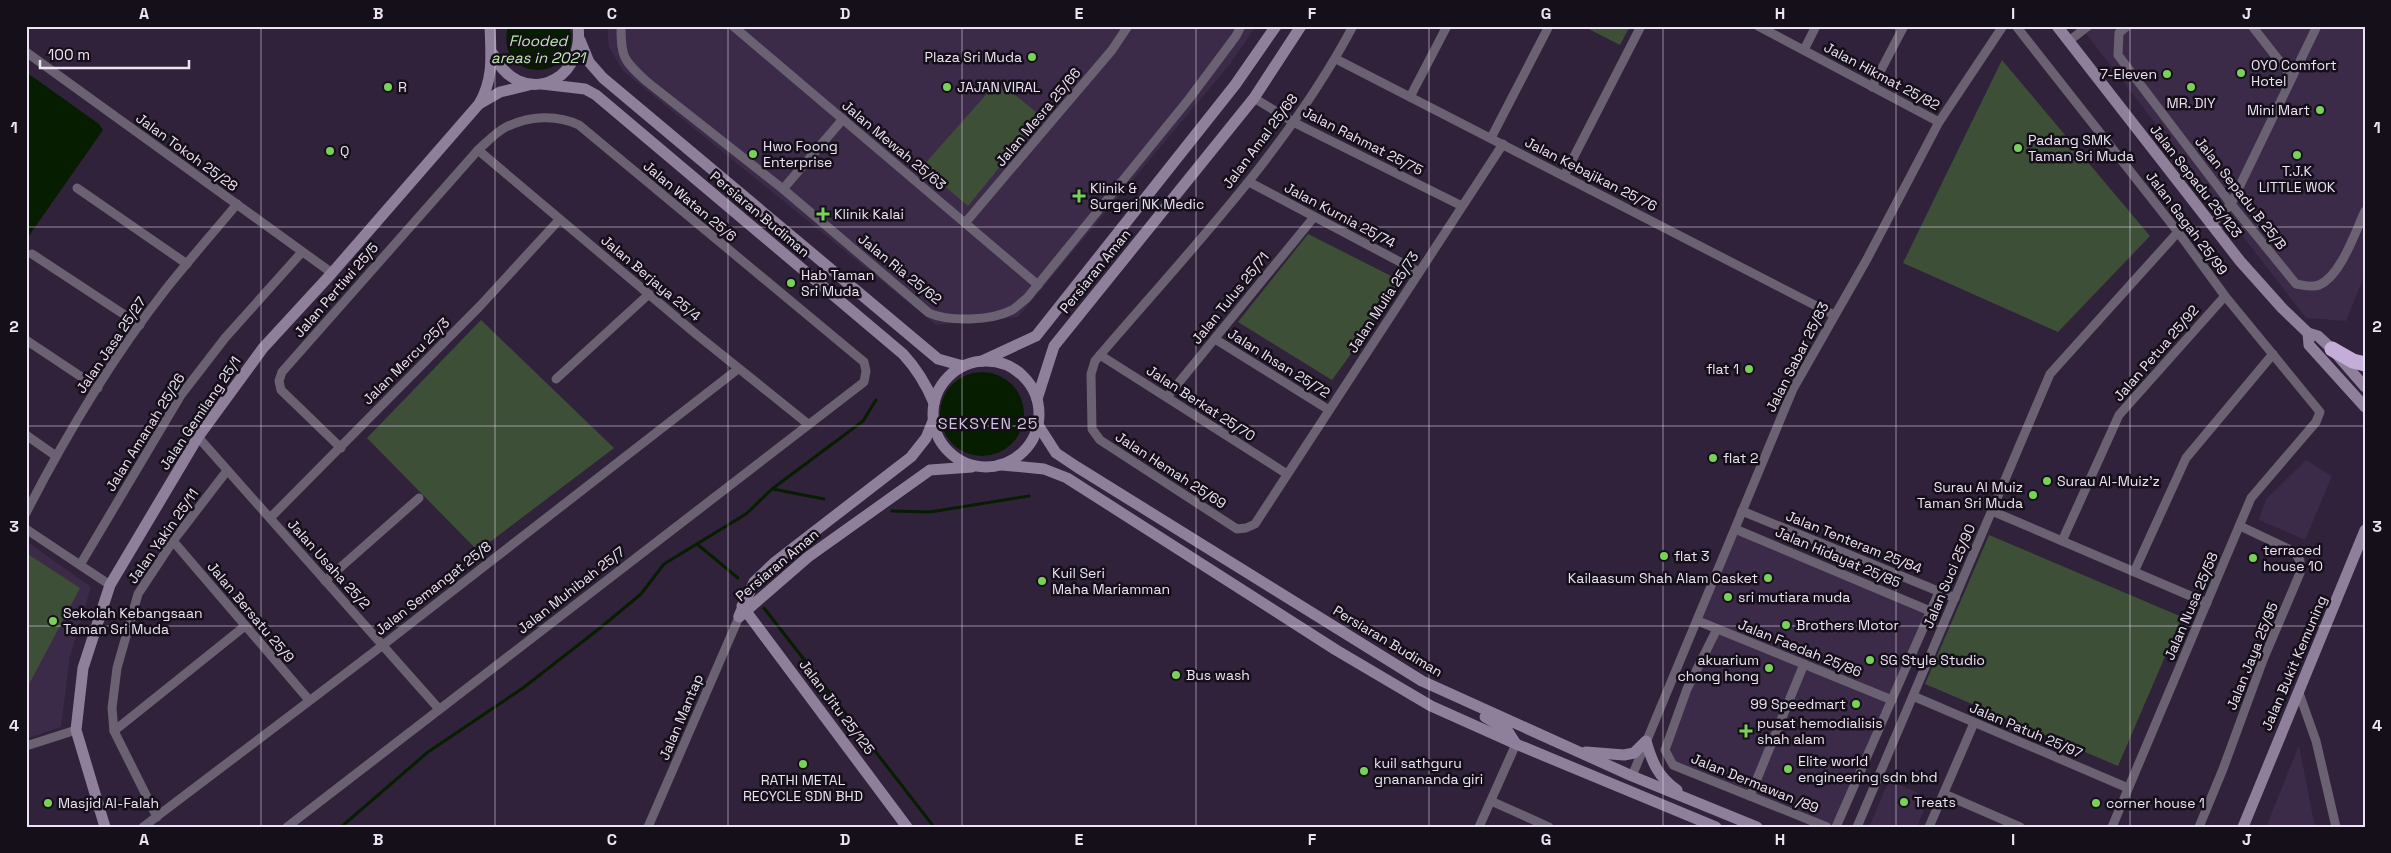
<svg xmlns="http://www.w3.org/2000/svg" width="2391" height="853" viewBox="0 0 2391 853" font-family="'Space Grotesk',sans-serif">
	<rect width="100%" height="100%" fill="#30223a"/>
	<g fill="#3b2a48">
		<polygon points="607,26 1256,26 1230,64 1018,317 936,325 623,71 609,47"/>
		<polygon points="2080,26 2365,26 2365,274 2346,321 2306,318"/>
		<polygon points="2306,460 2332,476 2305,540 2259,520 2266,499"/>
		<polygon points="1737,534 1926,613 1833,825 1676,761 1669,750 1691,690 1722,628 1703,618"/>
		<polygon points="26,541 91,587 70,656 61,727 26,739"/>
		<polygon points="2299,745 2315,827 2266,827"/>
		<polygon points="1889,780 1929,798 1917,827 1869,827"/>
	</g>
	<g fill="#3e4f38">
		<polygon points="1583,26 1630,26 1620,45"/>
		<polygon points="2002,60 2150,236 2058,332 1903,263"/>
		<polygon points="998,81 1041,116 968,206 922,167"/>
		<polygon points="1308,234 1403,282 1332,380 1238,322"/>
		<polygon points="481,320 614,448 478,551 367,438"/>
		<polygon points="1989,535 2182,617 2118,766 1925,684"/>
		<polygon points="26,553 80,588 26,690"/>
	</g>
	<g fill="#061d00">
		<path d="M508,26H569C587,80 493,89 508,26Z"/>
		<polygon points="26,72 99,124 103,130 26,240"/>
		<circle cx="982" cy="414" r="42"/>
	</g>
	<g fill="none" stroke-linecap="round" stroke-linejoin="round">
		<g stroke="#061d00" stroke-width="3">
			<polyline points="773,489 824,499"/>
			<polyline points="892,511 930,512 1029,496"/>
			<polyline points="697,544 738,578"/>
			<polyline points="764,608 934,827"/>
			<polyline points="341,827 428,752 523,688 600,628 641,594 664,564 746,514 772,489 863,421 876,400"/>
		</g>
		<g stroke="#6a6172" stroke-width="9">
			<path d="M621,26C621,57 623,60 646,81L783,189L929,313C949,322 991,321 1012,310C1017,307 1022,302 1027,298L1189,99L1236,36L1241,26"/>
			<polyline points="733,26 1038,285"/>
			<path d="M1353,26C1287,151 1186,254 1095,361L1091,374L1092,429L1100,440L1237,529L1246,528L1255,524L1503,144"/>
			<polyline points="1758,26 1939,122"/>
			<polyline points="2016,26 2178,232 2225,296 2320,412 2316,422 2251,498 2112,827"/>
			<path d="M2127,26L2119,33L2118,55L2231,204L2296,284C2303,285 2312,288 2319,285C2341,276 2355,232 2365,211"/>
			<polyline points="2252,26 2292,77"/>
			<polyline points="2069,41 2088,26"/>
			<polyline points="1804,50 1816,26"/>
			<polyline points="26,52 332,273"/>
			<polyline points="1336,59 1834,315"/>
			<polyline points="1872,87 1904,26"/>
			<polyline points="1410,97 1447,26"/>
			<polyline points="1254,98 1293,122 1462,206"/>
			<polyline points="1491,138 1549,26"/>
			<polyline points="478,150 696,334 808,424"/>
			<polyline points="1564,176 1641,26"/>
			<polyline points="1249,182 1419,272"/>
			<polyline points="77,188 187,264"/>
			<polyline points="783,189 843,119"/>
			<polyline points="965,223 1112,50 1128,26"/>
			<polyline points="2211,225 2231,204 2317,26"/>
			<polyline points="32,254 140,325"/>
			<polyline points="1215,339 1329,410"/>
			<polyline points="26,340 98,388"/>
			<polyline points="1100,355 1287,474"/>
			<polyline points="556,379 649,294"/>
			<polyline points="1167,397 1314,217"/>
			<polyline points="26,435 56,456"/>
			<polyline points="198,437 439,709"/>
			<polyline points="1742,511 1955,598"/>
			<polyline points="1992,511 2207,603"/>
			<path d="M26,513C66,435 112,358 166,289C189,260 213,233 237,204"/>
			<polyline points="270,518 480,306 559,220"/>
			<polyline points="26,529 110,585"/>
			<polyline points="1735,529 1930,611"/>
			<polyline points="173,541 309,700"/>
			<polyline points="2062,541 2119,415 2225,296"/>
			<polyline points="80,565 181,395 225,338 302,252"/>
			<polyline points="2134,572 2186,458 2273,354"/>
			<polyline points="325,581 419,498"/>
			<polyline points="1698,621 1892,700"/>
			<polyline points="1717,629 1687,689 1665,750 1673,765 1827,827"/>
			<polyline points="2299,693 2316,741 2336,827"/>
			<polyline points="1913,696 2128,788"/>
			<polyline points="114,731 245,626"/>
			<polyline points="26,746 76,730"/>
			<polyline points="1632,776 1793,389 1867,259 1939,122 2003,26"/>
			<polyline points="1944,794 2020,827"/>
			<polyline points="1750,796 1804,664"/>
			<polyline points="1491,801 1549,827"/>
			<polyline points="157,817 114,731 112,708 117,668 138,594 173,541 226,472"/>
			<polyline points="143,827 383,645 738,369"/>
			<path d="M287,827L864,382L866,371L864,362L579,125C556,114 529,116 506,127C496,132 486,143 478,150L282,372L279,381L281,390L341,448"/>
			<polyline points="648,827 739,617"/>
			<polyline points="1479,827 1516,744"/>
			<polyline points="1836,827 1939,592"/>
			<polyline points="1857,827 2050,374 2178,232"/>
			<polyline points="1929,827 1974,723"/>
			<polyline points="2199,827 2223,769 2263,660 2300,573 2300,561 2295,552 2240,526"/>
		</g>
		<g stroke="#8e809b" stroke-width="11">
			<polyline points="2057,26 2240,261 2282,308 2308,333 2318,336 2332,349 2365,387"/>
			<polyline points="580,40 589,62 603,78 938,359 963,366"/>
			<path d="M493,54C519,108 585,85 578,26"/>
			<path d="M542,84L585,89L596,95L903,354C917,369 926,384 934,403"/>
			<polyline points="479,104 500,92 529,85"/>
			<polyline points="2308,333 2309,345 2365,407"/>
			<polyline points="982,361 1036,336 1235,85 1276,26"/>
			<circle cx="986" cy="414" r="53"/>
			<polyline points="1037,399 1054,346 1254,98 1301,26"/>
			<polyline points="1038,425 1056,453 1077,467 1422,681 1632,776 1757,827"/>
			<polyline points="1002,465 1044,469 1067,478 1336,650 1431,706 1516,744 1716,827"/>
			<polyline points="742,606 907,827"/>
			<polyline points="739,616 754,582 775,562 911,457 926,438 933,421"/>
			<polyline points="739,617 808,557 930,470 972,467"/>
			<polyline points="1485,717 1507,730 1516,744"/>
			<path d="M1586,752L1624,755L1634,753L1646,741C1652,762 1658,777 1677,790"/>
			<path d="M105,827L76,730L83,668L110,585L198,437L263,348L332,273L479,104C494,79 491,55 490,26"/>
			<polyline points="2243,827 2365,530"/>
		</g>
		<polyline stroke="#c4add7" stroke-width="15" points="2332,349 2353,361 2365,364"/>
	</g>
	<path fill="none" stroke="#ece3f3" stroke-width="1" stroke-opacity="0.55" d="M261,26V827M495,26V827M728,26V827M962,26V827M1196,26V827M1429,26V827M1663,26V827M1896,26V827M2130,26V827M26,227H2365M26,426H2365M26,626H2365"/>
	<g fill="#7ad157" stroke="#150f19" stroke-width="2">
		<circle cx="1032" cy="57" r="5"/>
		<circle cx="2241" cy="73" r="5"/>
		<circle cx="2167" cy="74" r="5"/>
		<circle cx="388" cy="87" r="5"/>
		<circle cx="947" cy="87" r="5"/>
		<circle cx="2191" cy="87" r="5"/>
		<circle cx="2320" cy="110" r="5"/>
		<circle cx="2018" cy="148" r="5"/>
		<circle cx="330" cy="151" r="5"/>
		<circle cx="753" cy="154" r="5"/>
		<circle cx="2297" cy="155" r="5"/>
		<path d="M1076.5 188.5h5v5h5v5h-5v5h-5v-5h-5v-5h5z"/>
		<path d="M820.5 206.5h5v5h5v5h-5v5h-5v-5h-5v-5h5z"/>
		<circle cx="791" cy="283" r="5"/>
		<circle cx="1749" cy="369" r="5"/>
		<circle cx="1713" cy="458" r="5"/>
		<circle cx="2047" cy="481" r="5"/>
		<circle cx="2033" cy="495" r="5"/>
		<circle cx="1664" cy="556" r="5"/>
		<circle cx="2253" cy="558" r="5"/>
		<circle cx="1768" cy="578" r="5"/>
		<circle cx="1042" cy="581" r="5"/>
		<circle cx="1728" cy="597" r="5"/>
		<circle cx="53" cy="621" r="5"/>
		<circle cx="1786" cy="625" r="5"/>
		<circle cx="1870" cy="660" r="5"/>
		<circle cx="1769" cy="668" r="5"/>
		<circle cx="1176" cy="675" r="5"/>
		<circle cx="1856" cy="704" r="5"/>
		<path d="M1743.5 723.5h5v5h5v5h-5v5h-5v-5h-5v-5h5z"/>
		<circle cx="803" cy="764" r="5"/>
		<circle cx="1788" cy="769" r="5"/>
		<circle cx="1364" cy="771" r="5"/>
		<circle cx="1904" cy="802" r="5"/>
		<circle cx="48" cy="803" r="5"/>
		<circle cx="2096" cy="803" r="5"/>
	</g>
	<g text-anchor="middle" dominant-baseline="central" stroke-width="5" stroke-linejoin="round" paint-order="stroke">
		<g font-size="14" fill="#ece3f3" stroke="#150f19" text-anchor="start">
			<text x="1022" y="57" text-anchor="end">Plaza Sri Muda</text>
			<text x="2251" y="65">OYO Comfort<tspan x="2251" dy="16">Hotel</tspan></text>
			<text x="2157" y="74" text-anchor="end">7-Eleven</text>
			<text x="398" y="87">R</text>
			<text x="957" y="87">JAJAN VIRAL</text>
			<text x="2191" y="103" text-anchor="middle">MR. DIY</text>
			<text x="2310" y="110" text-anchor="end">Mini Mart</text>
			<text x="2028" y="140">Padang SMK<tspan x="2028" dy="16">Taman Sri Muda</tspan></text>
			<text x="763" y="146">Hwo Foong<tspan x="763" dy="16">Enterprise</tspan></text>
			<text x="340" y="151">Q</text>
			<text x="2297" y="171" text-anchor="middle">T.J.K<tspan x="2297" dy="16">LITTLE WOK</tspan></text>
			<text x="1090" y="188">Klinik &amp;<tspan x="1090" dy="16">Surgeri NK Medic</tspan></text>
			<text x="834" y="214">Klinik Kalai</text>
			<text x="801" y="275">Hab Taman<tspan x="801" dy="16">Sri Muda</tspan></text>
			<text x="1739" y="369" text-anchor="end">flat 1</text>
			<text x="1723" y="458">flat 2</text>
			<text x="2057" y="481">Surau Al-Muiz'z</text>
			<text x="2023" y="487" text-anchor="end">Surau Al Muiz<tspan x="2023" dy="16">Taman Sri Muda</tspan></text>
			<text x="2263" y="550">terraced<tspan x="2263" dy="16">house 10</tspan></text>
			<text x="1674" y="556">flat 3</text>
			<text x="1052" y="573">Kuil Seri<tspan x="1052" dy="16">Maha Mariamman</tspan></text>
			<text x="1758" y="578" text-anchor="end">Kailaasum Shah Alam Casket</text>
			<text x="1738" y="597">sri mutiara muda</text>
			<text x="63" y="613">Sekolah Kebangsaan<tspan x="63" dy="16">Taman Sri Muda</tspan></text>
			<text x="1796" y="625">Brothers Motor</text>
			<text x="1759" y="660" text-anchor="end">akuarium<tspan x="1759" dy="16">chong hong</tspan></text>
			<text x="1880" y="660">SG Style Studio</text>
			<text x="1186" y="675">Bus wash</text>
			<text x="1846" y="704" text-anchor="end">99 Speedmart</text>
			<text x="1757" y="723">pusat hemodialisis<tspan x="1757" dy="16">shah alam</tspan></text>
			<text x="1798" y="761">Elite world<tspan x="1798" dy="16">engineering sdn bhd</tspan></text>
			<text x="1374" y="763">kuil sathguru<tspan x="1374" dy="16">gnanananda giri</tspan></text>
			<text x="803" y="780" text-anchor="middle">RATHI METAL<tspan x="803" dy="16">RECYCLE SDN BHD</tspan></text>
			<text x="1914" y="802">Treats</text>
			<text x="58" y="803">Masjid Al-Falah</text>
			<text x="2106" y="803">corner house 1</text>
		</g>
		<g font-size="14" fill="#ece3f3" stroke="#150f19">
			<text transform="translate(1882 76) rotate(28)">Jalan Hikmat 25/82</text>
			<text transform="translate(1038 117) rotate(-50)">Jalan Mesra 25/66</text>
			<text transform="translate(1260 141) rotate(-53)">Jalan Amal 25/68</text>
			<text transform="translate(1363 141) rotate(27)">Jalan Rahmat 25/75</text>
			<text transform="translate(894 145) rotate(40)">Jalan Mewah 25/63</text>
			<text transform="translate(187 152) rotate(36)">Jalan Tokoh 25/28</text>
			<text transform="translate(1591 174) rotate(27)">Jalan Kebajikan 25/76</text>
			<text transform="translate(2196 181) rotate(52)">Jalan Sepadu 25/123</text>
			<text transform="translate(2241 193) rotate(52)">Jalan Sepadu B 25/B</text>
			<text transform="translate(690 201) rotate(40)">Jalan Watan 25/6</text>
			<text transform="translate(760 214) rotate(40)">Persiaran Budiman</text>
			<text transform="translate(1340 215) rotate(28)">Jalan Kurnia 25/74</text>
			<text transform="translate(2187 223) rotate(53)">Jalan Gagah 25/99</text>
			<text transform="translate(900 269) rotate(39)">Jalan Ria 25/62</text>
			<text transform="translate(1095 271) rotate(-51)">Persiaran Aman</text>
			<text transform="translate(651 278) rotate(40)">Jalan Berjaya 25/4</text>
			<text transform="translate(336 290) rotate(-49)">Jalan Pertiwi 25/5</text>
			<text transform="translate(1230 298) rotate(-51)">Jalan Tulus 25/71</text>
			<text transform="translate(1383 302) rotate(-57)">Jalan Mulia 25/73</text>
			<text transform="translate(111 345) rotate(-56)">Jalan Jasa 25/27</text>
			<text transform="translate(2156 353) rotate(-49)">Jalan Petua 25/92</text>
			<text transform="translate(1797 357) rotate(-63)">Jalan Sabar 25/83</text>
			<text transform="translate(406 361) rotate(-45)">Jalan Mercu 25/3</text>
			<text transform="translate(1279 363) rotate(32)">Jalan Ihsan 25/72</text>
			<text transform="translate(1201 403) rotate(33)">Jalan Berkat 25/70</text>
			<text transform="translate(200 413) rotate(-56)">Jalan Gemilang 25/1</text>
			<text transform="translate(145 432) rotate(-58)">Jalan Amanah 25/26</text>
			<text transform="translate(1171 470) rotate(33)">Jalan Hemah 25/69</text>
			<text transform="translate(163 536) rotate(-55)">Jalan Yakin 25/11</text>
			<text transform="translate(1854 542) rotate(22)">Jalan Tenteram 25/84</text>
			<text transform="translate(1838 557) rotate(23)">Jalan Hidayat 25/85</text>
			<text transform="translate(329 564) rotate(48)">Jalan Usaha 25/2</text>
			<text transform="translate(777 565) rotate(-40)">Persiaran Aman</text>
			<text transform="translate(1949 576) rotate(-67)">Jalan Suci 25/90</text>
			<text transform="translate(433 588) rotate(-38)">Jalan Semangat 25/8</text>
			<text transform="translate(571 590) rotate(-38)">Jalan Muhibah 25/7</text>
			<text transform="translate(2191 606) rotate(-67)">Jalan Nusa 25/58</text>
			<text transform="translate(251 612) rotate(50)">Jalan Bersatu 25/9</text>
			<text transform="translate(1388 641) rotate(31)">Persiaran Budiman</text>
			<text transform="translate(1800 648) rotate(22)">Jalan Faedah 25/86</text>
			<text transform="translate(2252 656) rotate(-68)">Jalan Jaya 25/95</text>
			<text transform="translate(2294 663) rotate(-67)">Jalan Bukit Kemuning</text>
			<text transform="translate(837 707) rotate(53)">Jalan Jitu 25/125</text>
			<text transform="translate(681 717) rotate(-67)">Jalan Mantap</text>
			<text transform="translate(2026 730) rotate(23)">Jalan Patuh 25/97</text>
			<text transform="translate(1755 783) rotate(22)">Jalan Dermawan /89</text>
		</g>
		<g font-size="15" font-style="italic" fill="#bdebae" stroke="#150f19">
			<text x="538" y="40">Flooded<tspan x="538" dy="17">areas in 2021</tspan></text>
		</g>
		<g font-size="16" letter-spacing="1" fill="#d3c1e1" stroke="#150f19">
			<text x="988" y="423">SEKSYEN 25</text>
		</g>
	</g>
	<rect width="2391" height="853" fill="none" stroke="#150f19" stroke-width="55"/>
	<path d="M40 60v8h149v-8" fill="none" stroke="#ece3f3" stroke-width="2.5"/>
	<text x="48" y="60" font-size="15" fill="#ece3f3" stroke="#150f19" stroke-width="4" paint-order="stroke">100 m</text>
	<rect x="28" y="28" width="2336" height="798" fill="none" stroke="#ece3f3" stroke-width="2"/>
	<g font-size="16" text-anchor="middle" font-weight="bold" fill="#ece3f3">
		<text x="144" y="19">A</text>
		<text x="378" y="19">B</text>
		<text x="612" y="19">C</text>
		<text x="845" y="19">D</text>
		<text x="1079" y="19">E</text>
		<text x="1312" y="19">F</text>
		<text x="1546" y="19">G</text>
		<text x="1780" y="19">H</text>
		<text x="2013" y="19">I</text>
		<text x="2247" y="19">J</text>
		<text x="14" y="133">1</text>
		<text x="2377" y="133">1</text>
		<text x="14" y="332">2</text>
		<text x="2377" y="332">2</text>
		<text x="14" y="532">3</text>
		<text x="2377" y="532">3</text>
		<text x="14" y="731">4</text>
		<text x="2377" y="731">4</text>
		<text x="144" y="845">A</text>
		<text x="378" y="845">B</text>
		<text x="612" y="845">C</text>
		<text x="845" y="845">D</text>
		<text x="1079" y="845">E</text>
		<text x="1312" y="845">F</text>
		<text x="1546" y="845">G</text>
		<text x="1780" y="845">H</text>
		<text x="2013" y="845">I</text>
		<text x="2247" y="845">J</text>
	</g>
</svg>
